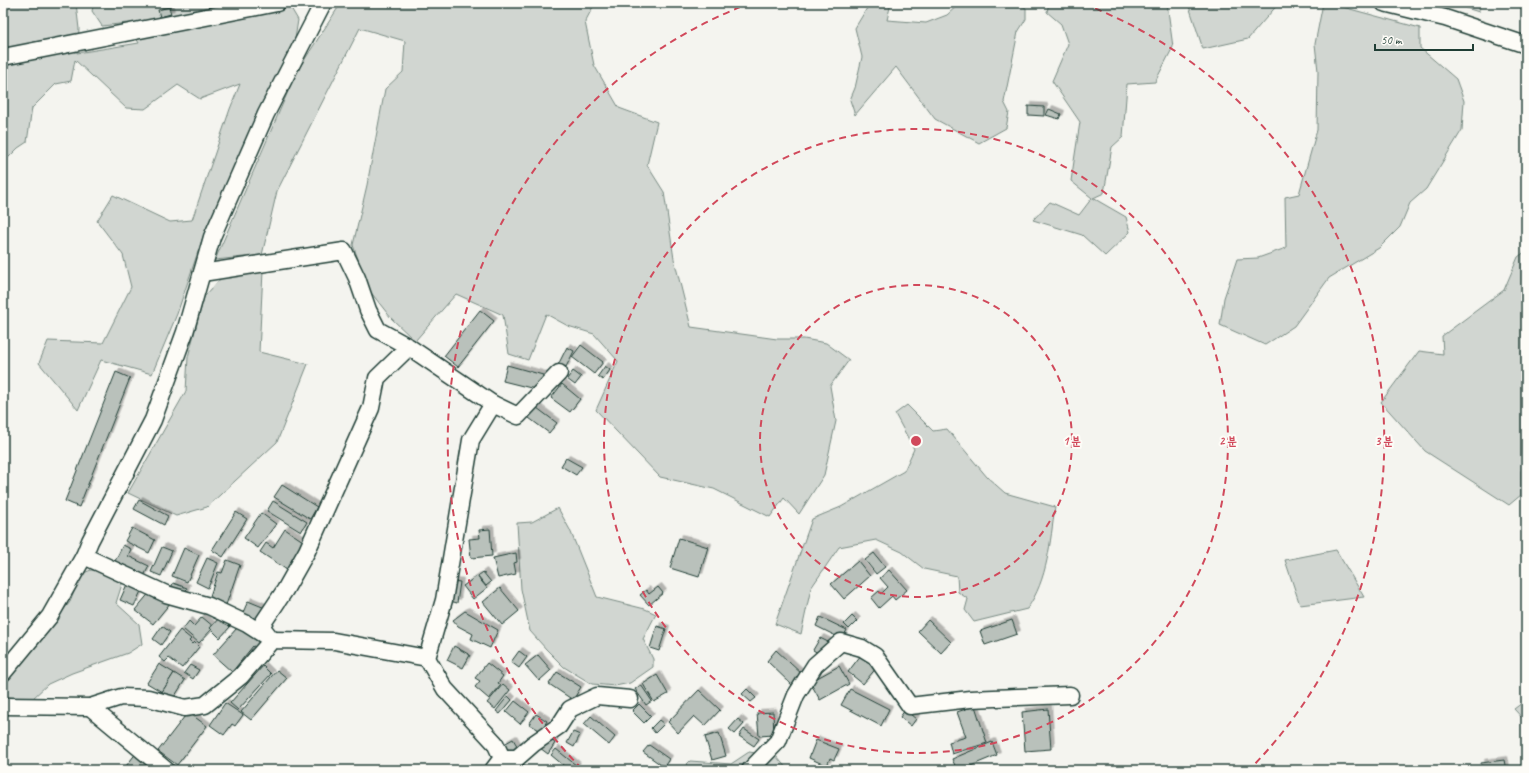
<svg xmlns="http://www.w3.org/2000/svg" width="1529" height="773" viewBox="0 0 1529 773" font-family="Caveat,'Poor Story',sans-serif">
	<defs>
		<filter id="shadow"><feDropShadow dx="3.5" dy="-3.5" stdDeviation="0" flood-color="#0004"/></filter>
	</defs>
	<rect width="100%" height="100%" fill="#f4f4ef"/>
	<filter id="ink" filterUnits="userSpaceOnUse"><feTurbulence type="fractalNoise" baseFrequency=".025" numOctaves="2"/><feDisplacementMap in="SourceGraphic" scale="8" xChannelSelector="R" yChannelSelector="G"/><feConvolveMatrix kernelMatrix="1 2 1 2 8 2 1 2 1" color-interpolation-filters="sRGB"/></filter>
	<g filter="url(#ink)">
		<g fill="#d1d6d1" stroke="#788a82">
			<polygon points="3,3 76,3 79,29 77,53 139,43 127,23 102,26 92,11 94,3 288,3 298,20 295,39 278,72 205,231 177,314 152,374 101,360 78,410 39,363 48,341 103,343 131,287 123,255 97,221 113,195 170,222 192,220 230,109 240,84 200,99 178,85 145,109 126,108 75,60 71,81 56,84 32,108 27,142 18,148 3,163"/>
			<polygon points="341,3 595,3 585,22 594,65 619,108 657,122 647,165 664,192 674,259 691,327 777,339 804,339 826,343 849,360 830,386 836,421 824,475 799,514 784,498 770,517 714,489 660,477 596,410 618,361 594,334 568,326 546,314 528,360 509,354 503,315 456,294 415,341 391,318 369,290 353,245 367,185 385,89 403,72 405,41 360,28 277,191 262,255 215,260 296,73"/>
			<polygon points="870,3 891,3 887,20 926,23 947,15 960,3 1016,3 1026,8 1026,19 1018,32 1004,102 1009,112 1006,128 979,143 935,119 896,67 855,115 850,100 855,88 862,57 855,28"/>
			<polygon points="1049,3 1167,3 1173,47 1155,82 1127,84 1123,137 1112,147 1104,193 1093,198 1126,217 1130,232 1105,256 1082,235 1033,220 1050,202 1079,215 1092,198 1071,181 1080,122 1052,81 1068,44 1061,24 1047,12"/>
			<polygon points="1188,3 1279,3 1248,39 1203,49"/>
			<polygon points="1323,3 1328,3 1420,28 1420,48 1456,79 1464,101 1462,130 1426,189 1410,203 1400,227 1379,248 1329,278 1294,326 1265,345 1220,325 1224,298 1237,259 1258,258 1286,248 1285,197 1299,194 1317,130 1318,71 1315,44"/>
			<polygon points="1450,3 1479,3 1479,12"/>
			<polygon points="1526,251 1526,461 1521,471 1521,495 1509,505 1425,451 1381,402 1419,351 1443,354 1442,336 1504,290 1518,257"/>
			<polygon points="263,271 259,352 308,364 277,442 207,507 176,516 128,493 186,391 188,357 204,297 223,276"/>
			<path d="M907,405L933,431L947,429L987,477L1005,493L1055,507C1050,542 1048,579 1027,609L974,622L965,610L968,599L958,592L957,576L924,569L902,552L876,540L839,547L811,588L801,634L775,624L812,519L841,507L904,471L914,449L895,414Z"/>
			<polygon points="558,508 570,530 597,597 645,609 656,614 643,639 653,659 653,667 630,683 615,686 592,684 564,667 546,649 530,631 521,589 517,523 532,522"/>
			<polygon points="1336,550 1364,597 1300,605 1285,560"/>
			<polygon points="91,570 106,572 123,581 116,603 139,624 142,644 128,653 72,673 48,684 31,700 3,696 3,684 70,602 81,574"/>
			<polygon points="1526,700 1526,722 1514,709"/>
			<polygon points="749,752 776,756 788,770 681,770 690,761 731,764"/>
		</g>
		<g fill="#b9c1bb" stroke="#1f3d34" filter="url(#shadow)">
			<polygon points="169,7 171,14 160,17 158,10"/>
			<polygon points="1028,106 1044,107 1044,116 1028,115"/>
			<polygon points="1049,109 1061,114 1059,119 1046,115"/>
			<polygon points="480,310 494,321 458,367 444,356"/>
			<polygon points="581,345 603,362 594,374 572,357"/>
			<polygon points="567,347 574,351 565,369 558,365"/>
			<polygon points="507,365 543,375 539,390 503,381"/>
			<polygon points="605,366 610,370 603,380 598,376"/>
			<polygon points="573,371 581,377 575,385 567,379"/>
			<polygon points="116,372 130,378 79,507 65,501"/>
			<polygon points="562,384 580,399 570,412 551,398"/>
			<polygon points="533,405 557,423 549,433 525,415"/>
			<polygon points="566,458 582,467 576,475 561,466"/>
			<polygon points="282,485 317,507 310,519 274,497"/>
			<polygon points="139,500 168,516 164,525 134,509"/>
			<polygon points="273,501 307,522 301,532 267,511"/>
			<polygon points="236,512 247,519 223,557 212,550"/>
			<polygon points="261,513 276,524 258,548 244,538"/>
			<polygon points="132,528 155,540 149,553 125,541"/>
			<polygon points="285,529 306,543 287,570 260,552 266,543 273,548"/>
			<polygon points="490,529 492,556 471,558 469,539 480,538 479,530"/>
			<polygon points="679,538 708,547 699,577 670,568"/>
			<polygon points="123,545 131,549 128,556 149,566 143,578 114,563"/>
			<polygon points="162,547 172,551 161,576 151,572"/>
			<polygon points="184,548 199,555 187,582 172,576"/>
			<polygon points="516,553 517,562 514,563 516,574 498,578 493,558"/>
			<polygon points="874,553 885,567 876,574 865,560"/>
			<polygon points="207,558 218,563 208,588 196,582"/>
			<polygon points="227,560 240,565 226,605 209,599 218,572 222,573"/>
			<polygon points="858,561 870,576 844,599 831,584"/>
			<polygon points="889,570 907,590 895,600 892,596 879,608 871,598 879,591 881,594 888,587 880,578"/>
			<polygon points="483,572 491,582 486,586 478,576"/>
			<polygon points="477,576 487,588 473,599 463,586"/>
			<polygon points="453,581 460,582 457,603 450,601"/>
			<polygon points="128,582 142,589 134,606 120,600"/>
			<polygon points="173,583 187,588 184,596 170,591"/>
			<polygon points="658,587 663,593 649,605 640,595 646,590 649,594"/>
			<polygon points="500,588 519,611 502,625 483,602"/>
			<polygon points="151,591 171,602 153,624 135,610"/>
			<polygon points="248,601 265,608 258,624 241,617"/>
			<polygon points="465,611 498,630 490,648 471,639 473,634 458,626 453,620"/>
			<polygon points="852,616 857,621 849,629 844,624"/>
			<polygon points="202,617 214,627 199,643 183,629 189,621 194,626"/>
			<polygon points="220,617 230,627 220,638 210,628"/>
			<polygon points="820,617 847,630 842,639 816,626"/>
			<polygon points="928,620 951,642 941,653 918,631"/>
			<polygon points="1012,620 1017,634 985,645 980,631"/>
			<polygon points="162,626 170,632 161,645 153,639"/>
			<polygon points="657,626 666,629 659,651 650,648"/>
			<polygon points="237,628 267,641 261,649 253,646 232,672 213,655"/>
			<polygon points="180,630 191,639 189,641 192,644 194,642 199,647 182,668 169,658 165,662 159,657"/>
			<polygon points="820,638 828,642 821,655 813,650"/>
			<polygon points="454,646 470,655 463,668 447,660"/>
			<polygon points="776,650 803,675 793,686 767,661"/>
			<polygon points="519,651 527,657 519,668 511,662"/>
			<polygon points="538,655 551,670 539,681 525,665"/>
			<polygon points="861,655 877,667 863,684 848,672"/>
			<polygon points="487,663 503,676 498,683 501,685 489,699 475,687 480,681 475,678"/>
			<polygon points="159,664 174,673 162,692 147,683"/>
			<polygon points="190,665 199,670 193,679 184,673"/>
			<polygon points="263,666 271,674 238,710 230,703"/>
			<polygon points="839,666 849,684 820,700 810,682"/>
			<polygon points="277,670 287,678 251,720 241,712"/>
			<polygon points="557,672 581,687 573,700 549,684"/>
			<polygon points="174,673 185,680 173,699 162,692"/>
			<polygon points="657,675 668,694 654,702 643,684"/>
			<polygon points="503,684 510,690 495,709 487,703"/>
			<polygon points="641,685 652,701 646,705 635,689"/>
			<polygon points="747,689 756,698 751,702 742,694"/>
			<polygon points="850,689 889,709 881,726 841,705"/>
			<polygon points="699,690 720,710 705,726 694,716 678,733 668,722"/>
			<polygon points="508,696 512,700 500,714 496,711"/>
			<polygon points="515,701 529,712 520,724 506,712"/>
			<polygon points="225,703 243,715 235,726 232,724 224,735 210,725"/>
			<polygon points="639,704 651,716 644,723 632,711"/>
			<polygon points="975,706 987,743 952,754 949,742 966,737 957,712"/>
			<polygon points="1048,709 1051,749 1025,751 1022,712"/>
			<polygon points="905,710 916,719 911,726 900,717"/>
			<polygon points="188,712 207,726 177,765 158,751"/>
			<polygon points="773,712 774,735 759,736 757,713"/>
			<polygon points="536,714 547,721 541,731 529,724"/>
			<polygon points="591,716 615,737 609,745 584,724"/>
			<polygon points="738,719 744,724 735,734 729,729"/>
			<polygon points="659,720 664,724 655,733 651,728"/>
			<polygon points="744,729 759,739 754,746 739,736"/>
			<polygon points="573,732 580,735 574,747 567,743"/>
			<polygon points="719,733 726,756 712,760 705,737"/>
			<polygon points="548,738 555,743 548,754 540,748"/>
			<polygon points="513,739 519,749 510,755 504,744"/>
			<polygon points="816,740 839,749 834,760 830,758 827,766 809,758"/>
			<polygon points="992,742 997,755 961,770 957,770 952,759"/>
			<polygon points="649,745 669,759 664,767 643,752"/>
			<polygon points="556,749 577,766 573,770 569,770 551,755"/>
			<polygon points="137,752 159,770 123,770"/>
			<polygon points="1504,760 1506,770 1482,770 1481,763"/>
		</g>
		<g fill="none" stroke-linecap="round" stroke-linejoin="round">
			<defs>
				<g id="minor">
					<polyline points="323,3 266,114 212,237 185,332 153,420 90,541 84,556 166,594 209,606 247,624 272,640 261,626 285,590 307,551 371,408 377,378 409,347 493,404 518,416 559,373"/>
					<polyline points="1384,3 1445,18 1526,45"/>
					<polyline points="3,57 277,3"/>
					<polyline points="202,273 344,251 357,278 368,310 378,330 409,347"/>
					<polyline points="3,673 50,616 84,556"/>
					<polyline points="3,706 90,707 121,697 148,698 185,708 205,705 241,676 272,640 334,641 427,658"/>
					<polyline points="90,707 166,770"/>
					<polyline points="493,770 502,758 495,743 445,689 427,658 444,600 471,440 493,404"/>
					<polyline points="516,770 502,758 517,758 533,744 559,726 570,709 597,696 630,699"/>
					<polyline points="750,770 778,741 796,695 815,665 841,642 862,648 875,656 910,706 970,699 1070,695"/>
				</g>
			</defs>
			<use href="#minor" stroke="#1f3d34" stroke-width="19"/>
			<use href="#minor" stroke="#fdfcf7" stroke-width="16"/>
		</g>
	</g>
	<g fill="none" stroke="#d1495b" stroke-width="2" stroke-dasharray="7 5">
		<circle cx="916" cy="441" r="156"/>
		<circle cx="916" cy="441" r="312"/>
		<path d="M582 769A468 468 0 0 1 748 4M1084 4A468 468 0 0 1 1250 769"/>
	</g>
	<circle cx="916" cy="441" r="6" fill="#d1495b" stroke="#fdfcf7" stroke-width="2"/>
	<g font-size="12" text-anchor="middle" font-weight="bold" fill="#d1495b" stroke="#fdfcf7" stroke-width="4" stroke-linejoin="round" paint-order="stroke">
		<text x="1072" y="445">1 분</text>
		<text x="1228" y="445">2 분</text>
		<text x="1384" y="445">3 분</text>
	</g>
	<rect width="1529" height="773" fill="none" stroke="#fdfcf7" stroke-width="16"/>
	<rect x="8" y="8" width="1513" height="757" fill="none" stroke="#1f3d34" stroke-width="1.5" filter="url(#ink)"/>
	<path d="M1375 44v6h98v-6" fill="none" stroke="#1f3d34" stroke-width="2"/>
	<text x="1381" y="44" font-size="12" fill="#1f3d34" stroke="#fdfcf7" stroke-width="3" paint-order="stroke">50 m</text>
</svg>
